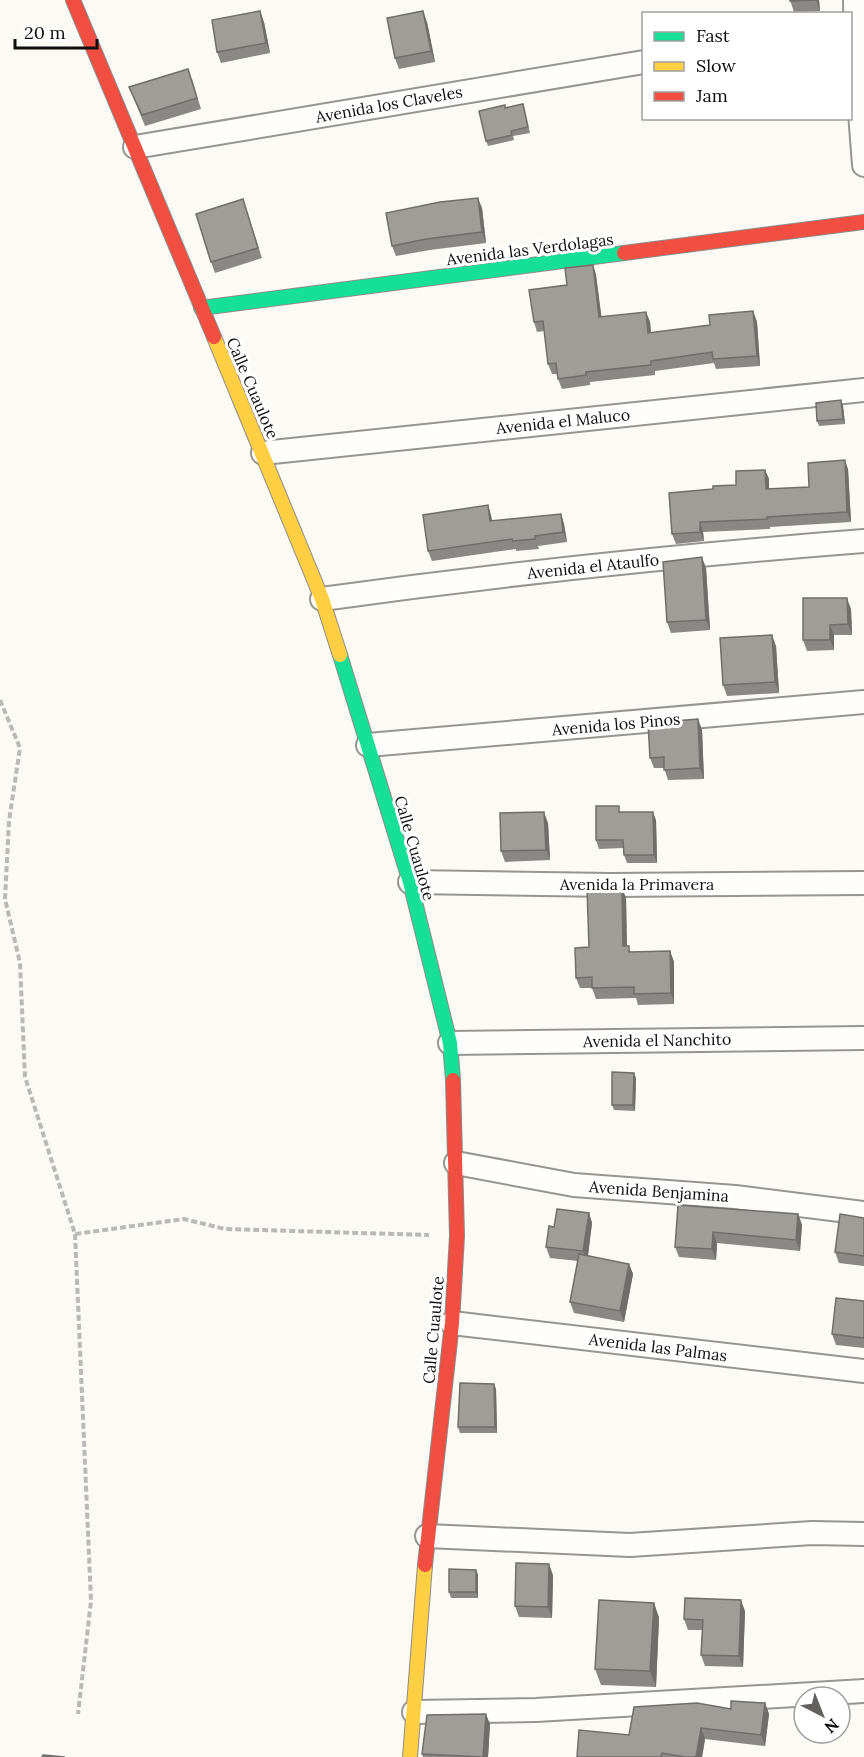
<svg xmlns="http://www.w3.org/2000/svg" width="864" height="1757" viewBox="0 0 864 1757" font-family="Lora,serif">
	<rect width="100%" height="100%" fill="#fcfaf4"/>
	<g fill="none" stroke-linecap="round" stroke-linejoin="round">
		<defs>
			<g id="street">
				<polyline points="855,0 856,60 864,165"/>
				<polyline points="135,147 644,62"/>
				<polyline points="263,453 864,390"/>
				<path d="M322,599C502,574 683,555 864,541"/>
				<polyline points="368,745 864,702"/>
				<polyline points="410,882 610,885 864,883"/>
				<polyline points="450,1043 864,1038"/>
				<polyline points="456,1163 574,1185 735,1197 864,1213"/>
				<polyline points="452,1323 864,1371"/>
				<polyline points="427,1536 630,1545 812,1533 864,1534"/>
				<polyline points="414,1712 536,1710 864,1691"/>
			</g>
			<g id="fast">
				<polyline points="201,308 624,253"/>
				<polyline points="340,655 410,882 450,1043 453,1080"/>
			</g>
			<g id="slow">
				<polyline points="214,337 322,599 340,655"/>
				<polyline points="410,1757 425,1565"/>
			</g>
			<g id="jam">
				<polyline points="73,0 214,337"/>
				<polyline points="624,253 864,222"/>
				<polyline points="425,1565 452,1323 457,1236 453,1080"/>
			</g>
		</defs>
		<use href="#street" stroke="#969592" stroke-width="26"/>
		<use href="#fast" stroke="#8c8b89" stroke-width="16"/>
		<use href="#slow" stroke="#8c8b89" stroke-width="16"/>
		<use href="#jam" stroke="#8c8b89" stroke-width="16"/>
		<g stroke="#b9b9b8" stroke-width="4" stroke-dasharray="6 3" stroke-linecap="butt">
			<polyline points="0,700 20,748 9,821 5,899 20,963 25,1077 75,1234 184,1219 225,1229 429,1235"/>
			<polyline points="75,1234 91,1601 78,1714"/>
		</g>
		<use href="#street" stroke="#fffefd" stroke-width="22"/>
		<use href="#fast" stroke="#16e098" stroke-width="14"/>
		<use href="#slow" stroke="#ffcf43" stroke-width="14"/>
		<use href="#jam" stroke="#f24e42" stroke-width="14"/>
	</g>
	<g fill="#8a8784">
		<polygon points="790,0 819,0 820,11 794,12"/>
		<polygon points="264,22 270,53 221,63 217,52"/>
		<polygon points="427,22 435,62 399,69 395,58"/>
		<polygon points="192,79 201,109 145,126 129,87"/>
		<polygon points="523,104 530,133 513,136 514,140 488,146 486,141 505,108"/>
		<polygon points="243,199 262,258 215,273 211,262"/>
		<polygon points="482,208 486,243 430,250 396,256 392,246"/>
		<polygon points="593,265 596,275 601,317 646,312 650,322 651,333 710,325 753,311 757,322 760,366 716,369 714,363 655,371 655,375 590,382 590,385 562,389 558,379 558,374 552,374 548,364 544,331 537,332 534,322 567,285"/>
		<polygon points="841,400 843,406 845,424 819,426 817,421"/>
		<polygon points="848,469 851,522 770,527 770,529 703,532 704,541 676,544 672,534 713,489 736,485 765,470 769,479 769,489 809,487"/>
		<polygon points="488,505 492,521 561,514 564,524 567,542 538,546 539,549 516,551 516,549 432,561 428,551"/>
		<polygon points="706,568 710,630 671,633 667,622"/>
		<polygon points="851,609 852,635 834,635 834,650 807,651 803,640"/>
		<polygon points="776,646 779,693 727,696 723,685"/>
		<polygon points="698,719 702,730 704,779 668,780 664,768 654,768 650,758"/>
		<polygon points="621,812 656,820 657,863 627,863 624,855 624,848 599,849 596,840"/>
		<polygon points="548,823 550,860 505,862 501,851"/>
		<polygon points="622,888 626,898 627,946 631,952 670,951 674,962 674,1004 638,1005 636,998 596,999 592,988 580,988 576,978 589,947"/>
		<polygon points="636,1078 635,1111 614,1110 612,1105"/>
		<polygon points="678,1205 798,1214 802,1225 800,1251 717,1243 716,1260 679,1257 675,1247"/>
		<polygon points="589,1213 592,1223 588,1256 629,1264 633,1274 624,1322 574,1313 570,1302 578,1261 550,1258 546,1247 554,1227"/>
		<polygon points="864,1218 864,1266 839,1263 835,1252"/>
		<polygon points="864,1301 864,1348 836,1345 832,1334"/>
		<polygon points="494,1384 496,1389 497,1433 460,1433 458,1427"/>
		<polygon points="476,1570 478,1575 478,1598 451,1598 449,1592"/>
		<polygon points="553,1575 552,1618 519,1617 515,1606"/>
		<polygon points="654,1603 659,1618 656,1687 601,1685 595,1669"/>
		<polygon points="745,1611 743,1667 705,1666 701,1655 702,1630 688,1630 684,1619"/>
		<polygon points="765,1703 769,1714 765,1746 705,1739 702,1757 577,1757 629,1735 731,1709"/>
		<polygon points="490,1724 488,1757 423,1757 422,1754"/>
	</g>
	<g fill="#706e6b">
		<polygon points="816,0 819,0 820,11"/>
		<polygon points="260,11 264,22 270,53 266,43"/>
		<polygon points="423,11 427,22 435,62 431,51"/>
		<polygon points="478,198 482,208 486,243 482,232"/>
		<polygon points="593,265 596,275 603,328 599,317"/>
		<polygon points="753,311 757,322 760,366 757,356"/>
		<polygon points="646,312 650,322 652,343 648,333"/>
		<polygon points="841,400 843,406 845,424 843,419"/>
		<polygon points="845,460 848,469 851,522 847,512"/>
		<polygon points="765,470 769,479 769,498 766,489"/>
		<polygon points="488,505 491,515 494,531 490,521"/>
		<polygon points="561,514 564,524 567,542 563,532"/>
		<polygon points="700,522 703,532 704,541 700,532"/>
		<polygon points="702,557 706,568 710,630 706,620"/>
		<polygon points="847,598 851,609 852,635 848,624"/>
		<polygon points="830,625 834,635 834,650 830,640"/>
		<polygon points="772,635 776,646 779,693 775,682"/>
		<polygon points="698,719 702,730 704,779 700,768"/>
		<polygon points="544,812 548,823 550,860 546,850"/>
		<polygon points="653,812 656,820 657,863 654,855"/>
		<polygon points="622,888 626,898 627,957 623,946"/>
		<polygon points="670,951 674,962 674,1004 671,993"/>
		<polygon points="634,1073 636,1078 635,1111 633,1105"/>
		<polygon points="589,1213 592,1223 587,1262 583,1251"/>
		<polygon points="798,1214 802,1225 800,1251 796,1240"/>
		<polygon points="713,1232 717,1243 716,1260 712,1249"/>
		<polygon points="629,1264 633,1274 624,1322 620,1311"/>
		<polygon points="494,1384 496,1389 497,1433 495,1427"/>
		<polygon points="549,1564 553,1575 552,1618 548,1607"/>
		<polygon points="476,1570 478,1575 478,1598 476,1592"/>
		<polygon points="741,1600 745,1611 743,1667 739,1656"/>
		<polygon points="654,1603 659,1618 656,1687 650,1671"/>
		<polygon points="765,1703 769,1714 765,1746 761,1735"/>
		<polygon points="486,1714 490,1724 488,1757 483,1757"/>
		<polygon points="701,1728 705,1739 702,1757 696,1757"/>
	</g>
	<g fill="#a09d99" stroke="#706e6b" stroke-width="1.5">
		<polygon points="790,0 816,0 790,1"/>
		<polygon points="260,11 266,43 217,52 212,20"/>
		<polygon points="423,11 431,51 395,58 387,18"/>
		<polygon points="188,69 197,98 142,115 129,87"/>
		<polygon points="523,104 528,127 511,131 512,135 486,141 479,111 505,105 505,108"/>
		<polygon points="478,198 482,232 426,239 392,246 386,213 440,202"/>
		<polygon points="243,199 258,248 211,262 196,214"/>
		<polygon points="593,265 599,317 646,312 648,333 710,325 709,315 753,311 757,356 713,359 712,352 651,361 651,365 586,372 586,375 558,379 556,363 548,364 543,321 534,322 529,290 567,285 565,268"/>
		<polygon points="841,400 843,419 817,421 816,403"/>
		<polygon points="845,460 847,512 767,517 767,519 700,522 700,532 672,534 669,493 713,489 713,486 736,485 736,471 765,470 766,489 809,487 808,463"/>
		<polygon points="488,505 490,521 561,514 563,532 535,536 535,539 513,541 512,539 428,551 423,515"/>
		<polygon points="702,557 706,620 667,622 663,562"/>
		<polygon points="803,598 847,598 848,624 830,625 830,640 803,640"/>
		<polygon points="772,635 775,682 723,685 720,638"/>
		<polygon points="698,719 700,768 664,770 664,757 650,758 648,723"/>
		<polygon points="596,806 619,806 619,812 653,812 654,855 624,855 623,840 596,840"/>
		<polygon points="544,812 546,850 501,851 500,813"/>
		<polygon points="587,888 622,888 623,946 629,946 629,952 670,951 671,993 634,994 634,987 592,988 592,977 576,978 575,948 589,947"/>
		<polygon points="612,1072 634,1073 633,1105 612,1105"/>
		<polygon points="678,1205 798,1214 796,1240 713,1232 712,1249 675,1247"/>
		<polygon points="557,1209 589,1213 583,1251 546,1247 549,1226 554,1227"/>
		<polygon points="840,1214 864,1218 864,1256 835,1252"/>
		<polygon points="579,1254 629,1264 620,1311 570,1302"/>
		<polygon points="836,1298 864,1301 864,1338 832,1334"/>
		<polygon points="460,1383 494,1384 495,1427 458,1427"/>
		<polygon points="516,1563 549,1564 548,1607 515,1606"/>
		<polygon points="449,1569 476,1570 476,1592 449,1592"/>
		<polygon points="685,1598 741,1600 739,1656 701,1655 703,1620 684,1619"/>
		<polygon points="599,1600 654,1603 650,1671 595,1669"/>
		<polygon points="731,1701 765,1703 761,1735 701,1728 696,1757 685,1757 662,1753 661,1757 577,1757 579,1730 629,1735 634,1707 697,1703 731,1709"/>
		<polygon points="486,1714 483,1757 422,1754 427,1715"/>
		<polygon points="43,1755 65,1757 42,1757"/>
	</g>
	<g text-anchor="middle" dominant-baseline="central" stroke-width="6" stroke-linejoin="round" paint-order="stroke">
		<g font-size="16" fill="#0f0f0f" stroke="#fff">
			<text transform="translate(389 104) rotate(-10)">Avenida los Claveles</text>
			<text transform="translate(530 249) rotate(-7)">Avenida las Verdolagas</text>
			<text transform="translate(253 388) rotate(67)">Calle Cuaulote</text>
			<text transform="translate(563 421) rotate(-6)">Avenida el Maluco</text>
			<text transform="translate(593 566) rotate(-6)">Avenida el Ataulfo</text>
			<text transform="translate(616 724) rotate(-5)">Avenida los Pinos</text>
			<text transform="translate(415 848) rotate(74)">Calle Cuaulote</text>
			<text x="637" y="884">Avenida la Primavera</text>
			<text transform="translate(657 1040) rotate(-1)">Avenida el Nanchito</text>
			<text transform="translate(659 1191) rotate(4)">Avenida Benjamina</text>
			<text transform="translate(433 1330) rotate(-85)">Calle Cuaulote</text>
			<text transform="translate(658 1347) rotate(7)">Avenida las Palmas</text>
		</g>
	</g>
	<rect x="642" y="12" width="210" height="108" fill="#ffffff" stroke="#9f9f9f" stroke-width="1.5"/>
	<rect x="654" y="32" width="30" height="9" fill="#16e098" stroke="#9f9f9f" stroke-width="1.5"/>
	<text x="696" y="42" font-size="18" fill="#0f0f0f">Fast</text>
	<rect x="654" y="62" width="30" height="9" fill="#ffcf43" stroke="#9f9f9f" stroke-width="1.5"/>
	<text x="696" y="72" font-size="18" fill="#0f0f0f">Slow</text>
	<rect x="654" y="92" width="30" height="9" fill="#f24e42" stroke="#9f9f9f" stroke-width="1.5"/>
	<text x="696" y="102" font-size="18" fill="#0f0f0f">Jam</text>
	<g transform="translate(822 1715) rotate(138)"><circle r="28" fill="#ffffff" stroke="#9f9f9f" stroke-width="1.5"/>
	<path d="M0-4.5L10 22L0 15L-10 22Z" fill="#62615f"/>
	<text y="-9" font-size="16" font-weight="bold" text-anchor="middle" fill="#0f0f0f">N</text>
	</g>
	<path d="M15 39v9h82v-9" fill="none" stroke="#0f0f0f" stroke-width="3"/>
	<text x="24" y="39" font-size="18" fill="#0f0f0f" stroke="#ffffff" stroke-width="4.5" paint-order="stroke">20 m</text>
</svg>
